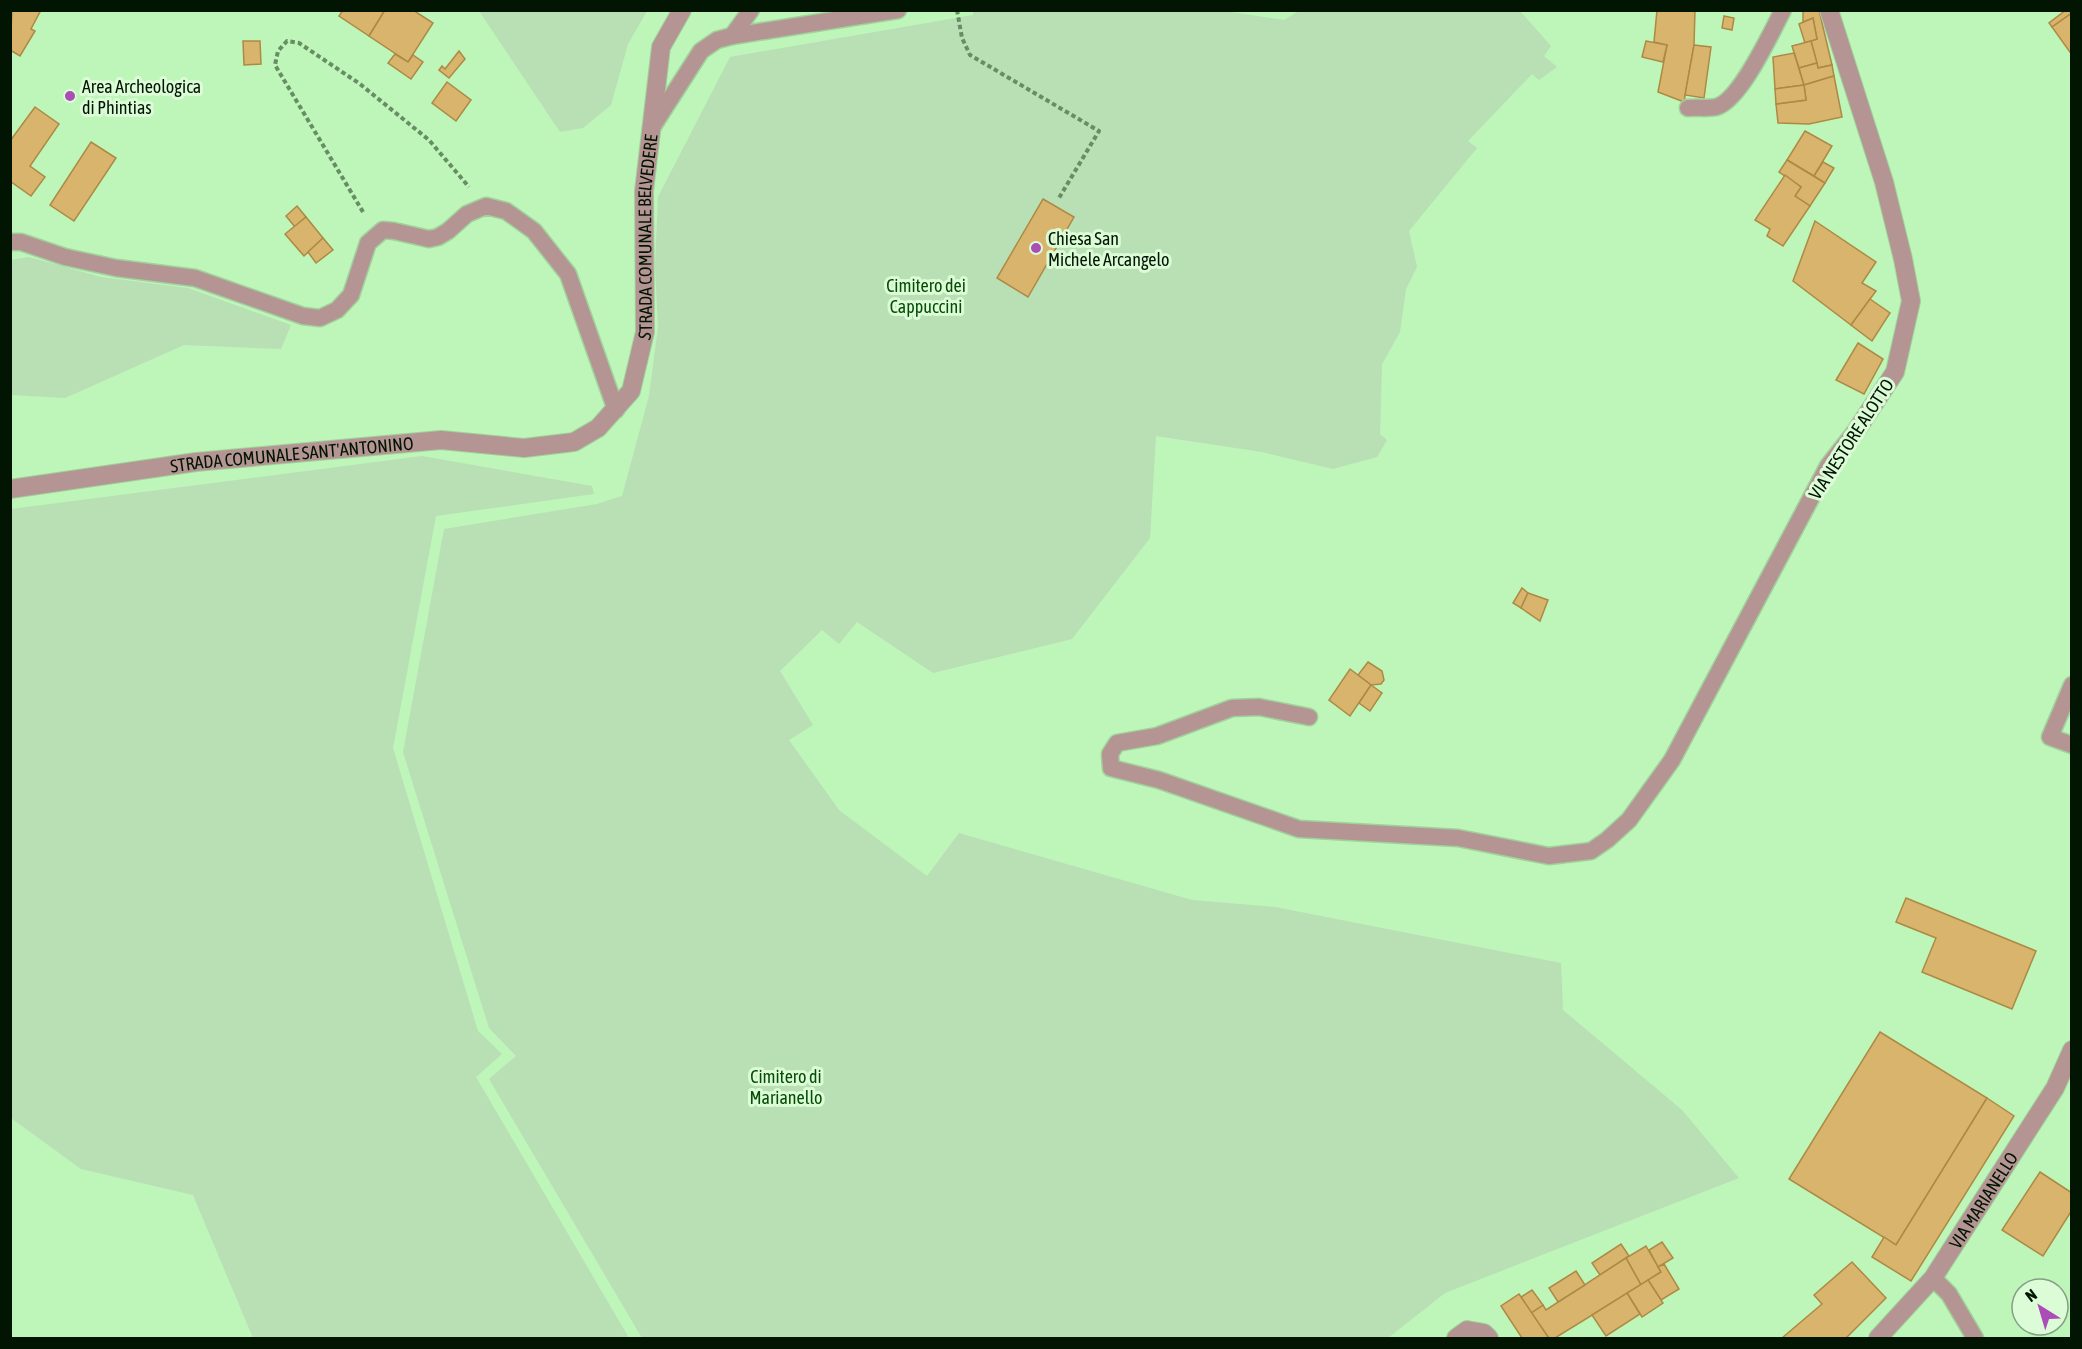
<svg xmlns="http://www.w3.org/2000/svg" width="2082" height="1349" viewBox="0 0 2082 1349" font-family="'Asap Condensed',sans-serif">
	<rect width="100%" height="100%" fill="#bef5b9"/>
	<g fill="#b9dfb5">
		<polygon points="1219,10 1284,20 1301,10 1520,11 1551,46 1544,56 1557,67 1539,80 1532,74 1468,141 1477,148 1409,231 1417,267 1406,289 1400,332 1382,364 1380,434 1387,440 1377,457 1333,469 1262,452 1156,436 1150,538 1072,639 933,673 857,622 839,644 822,630 780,671 813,725 789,740 839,810 927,876 959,833 1192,900 1275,907 1561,963 1563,1010 1682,1110 1739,1178 1445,1293 1388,1338 642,1338 489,1079 516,1056 489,1028 403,752 444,529 597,504 622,496 649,396 658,327 655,266 658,197 730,57 973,15 973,11"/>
		<polygon points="479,11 647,11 628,44 611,105 583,128 560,132"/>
		<polygon points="29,257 101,277 188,288 291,325 281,349 184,345 65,398 11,395 11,260"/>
		<polygon points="422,456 592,486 594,494 436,516 393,748 478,1031 502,1054 476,1077 629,1338 253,1338 193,1195 81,1169 11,1118 11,509"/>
	</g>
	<g fill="#d8b46d" stroke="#ad8a44" stroke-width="1.5">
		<polygon points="12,10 41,10 31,29 35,31 20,56 10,50"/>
		<polygon points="343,10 385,10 369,36 339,16"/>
		<polygon points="385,10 413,10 433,23 408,62 369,36"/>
		<polygon points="1657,10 1695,10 1694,45 1684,102 1658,92 1667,45 1654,42"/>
		<polygon points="1819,10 1832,65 1818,68 1811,41 1817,39 1813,18 1803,22 1803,11"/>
		<polygon points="2066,10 2072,10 2072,13 2052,27 2049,23"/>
		<polygon points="2072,13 2072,55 2052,27"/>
		<polygon points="1724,16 1734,18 1732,30 1722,28"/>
		<polygon points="1813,18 1817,39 1805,43 1799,24"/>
		<polygon points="243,41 260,41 261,64 244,65"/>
		<polygon points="1646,41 1667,45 1663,62 1642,57"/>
		<polygon points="1811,41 1817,63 1799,68 1792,46"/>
		<polygon points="1694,45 1711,47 1704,98 1685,95"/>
		<polygon points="459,51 465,59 449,78 439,70 442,66 445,69"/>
		<polygon points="1794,53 1804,85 1775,89 1773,57"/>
		<polygon points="395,54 408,62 413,55 423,62 411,79 388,63"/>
		<polygon points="1817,63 1818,68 1832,65 1834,76 1804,85 1799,68"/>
		<polygon points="1834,76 1842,117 1809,124 1778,123 1776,104 1806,100 1804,85"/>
		<polygon points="447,82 471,100 456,121 432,103"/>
		<polygon points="1804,85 1806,100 1776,104 1775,89"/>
		<polygon points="35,107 59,124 30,166 45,177 31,196 10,181 10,141"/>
		<polygon points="1805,131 1832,146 1814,176 1787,160"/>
		<polygon points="91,142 116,158 74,221 50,205"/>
		<polygon points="1787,160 1825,183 1810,206 1795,196 1801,187 1779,172"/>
		<polygon points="1823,162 1834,168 1825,183 1814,176"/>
		<polygon points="1785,175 1801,187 1795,196 1810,206 1783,246 1767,236 1770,229 1755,220"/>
		<polygon points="1043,199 1074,217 1028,297 997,278"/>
		<polygon points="297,206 306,217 295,227 286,216"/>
		<polygon points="306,217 323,238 304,256 285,234"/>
		<polygon points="1815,221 1876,262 1862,283 1876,291 1851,325 1793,281"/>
		<polygon points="323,238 333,250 316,263 308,252"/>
		<polygon points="1870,299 1890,313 1872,341 1851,325"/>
		<polygon points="1858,343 1883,359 1864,394 1836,380"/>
		<polygon points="1522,588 1528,593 1521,608 1513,603"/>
		<polygon points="1528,593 1548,600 1540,621 1521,608"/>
		<polygon points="1368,662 1382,671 1384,680 1381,684 1371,685 1358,675"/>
		<polygon points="1350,669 1371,685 1350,716 1329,700"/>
		<polygon points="1371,685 1382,693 1370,711 1359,703"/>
		<polygon points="1906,898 2036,951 2012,1009 1922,972 1936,938 1896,922"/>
		<polygon points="1880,1032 1987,1098 1896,1245 1789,1179"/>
		<polygon points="1987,1098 2014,1116 1911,1281 1872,1257 1884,1237 1896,1245"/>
		<polygon points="2040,1172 2072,1193 2072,1210 2043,1256 2002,1230"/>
		<polygon points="1662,1242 1673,1258 1658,1267 1649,1250"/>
		<polygon points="1621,1244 1629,1256 1600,1275 1592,1263"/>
		<polygon points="1646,1246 1661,1272 1641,1285 1626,1258"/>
		<polygon points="1626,1258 1641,1285 1555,1338 1549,1338 1531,1313 1543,1305 1546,1310"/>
		<polygon points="1852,1262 1886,1298 1846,1338 1782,1338 1822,1304 1814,1295"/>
		<polygon points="1664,1264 1679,1289 1661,1300 1648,1280 1661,1272 1658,1267"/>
		<polygon points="1576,1271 1585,1285 1558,1302 1549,1288"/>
		<polygon points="1648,1280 1663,1303 1642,1317 1627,1293"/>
		<polygon points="1532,1290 1543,1305 1531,1313 1521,1297"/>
		<polygon points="1627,1293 1640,1314 1606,1336 1592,1315"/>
		<polygon points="1519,1294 1548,1337 1546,1338 1522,1338 1501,1306"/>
	</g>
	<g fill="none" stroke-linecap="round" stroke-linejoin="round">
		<defs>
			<g id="lane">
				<polyline points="732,36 751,10"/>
				<path d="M1688,108C1697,107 1707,109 1716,107C1740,101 1771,33 1783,10"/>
				<polyline points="651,129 701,51 717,40 732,36 898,10"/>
				<polyline points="10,242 21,242 65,257 116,268 195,278 303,316 320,318 337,310 351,295 368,243 383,230 394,231 429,239 438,237 448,231 467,214 486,206 506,211 534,231 568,274 616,410"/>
				<polyline points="2072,685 2050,737 2072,745"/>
				<polyline points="1309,717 1259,707 1232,708 1157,736 1117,743 1110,754 1111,768 1159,780 1299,829 1458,838 1549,856 1591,851 1607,840 1629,820 1672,760 1828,466 1858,428"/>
				<polyline points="1933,1278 1949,1294 1975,1338"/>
			</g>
			<g id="street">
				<polyline points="1829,10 1884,182 1903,259 1911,301 1895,372 1858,428"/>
				<path id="s1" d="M10,489L196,462L441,440L524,448L574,442L598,428L631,391L645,332L644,191L661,47L682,10"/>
				<polyline points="1456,1338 1467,1330 1484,1333 1489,1338"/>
				<path id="s2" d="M1878,1338L1933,1278L2055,1088L2072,1050"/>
			</g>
		</defs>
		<use href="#lane" stroke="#a0d19c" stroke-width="19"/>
		<use href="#street" stroke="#a0d19c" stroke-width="20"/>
		<g stroke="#678d64" stroke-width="4" stroke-dasharray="4.5 3" stroke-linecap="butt">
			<polyline points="957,10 962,38 970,55 1099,131 1059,198"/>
			<polyline points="363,212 275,65 278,51 287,41 299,43 360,84 429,140 469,187"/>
		</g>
		<use href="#lane" stroke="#b59593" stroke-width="16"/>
		<use href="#street" stroke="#b59593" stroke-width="18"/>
	</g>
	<g fill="#aa4db7" stroke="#dbfcd7" stroke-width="2">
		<circle cx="70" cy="96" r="6"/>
		<circle cx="1036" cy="248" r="6"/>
	</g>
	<g text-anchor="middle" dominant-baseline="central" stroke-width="6" stroke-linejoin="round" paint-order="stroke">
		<g font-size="18" fill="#021402" stroke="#dbfcd7" text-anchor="start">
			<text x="82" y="86">Area Archeologica<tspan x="82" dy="21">di Phintias</tspan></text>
			<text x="1048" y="238">Chiesa San<tspan x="1048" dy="21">Michele Arcangelo</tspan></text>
		</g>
		<g font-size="18" fill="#021402" stroke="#dbfcd7">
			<text stroke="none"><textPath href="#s1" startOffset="801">STRADA COMUNALE BELVEDERE</textPath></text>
			<text transform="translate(1851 439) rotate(-57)">VIA NESTORE ALOTTO</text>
			<text stroke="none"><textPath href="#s1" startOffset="284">STRADA COMUNALE SANT'ANTONINO</textPath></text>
			<text stroke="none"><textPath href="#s2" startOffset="174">VIA MARIANELLO</textPath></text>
		</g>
		<g font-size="18" fill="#074c06" stroke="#dbfcd7">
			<text x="926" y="285">Cimitero dei<tspan x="926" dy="21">Cappuccini</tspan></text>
			<text x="786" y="1076">Cimitero di<tspan x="786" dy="21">Marianello</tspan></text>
		</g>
	</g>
	<rect width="2082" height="1349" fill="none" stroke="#021402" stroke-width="24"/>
	<g transform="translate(2040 1307) rotate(323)"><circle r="28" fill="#dbfcd7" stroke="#849f82" stroke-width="1.5"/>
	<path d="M0-4.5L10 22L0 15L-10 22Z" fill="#aa4db7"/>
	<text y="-9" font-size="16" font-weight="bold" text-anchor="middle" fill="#021402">N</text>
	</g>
</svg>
